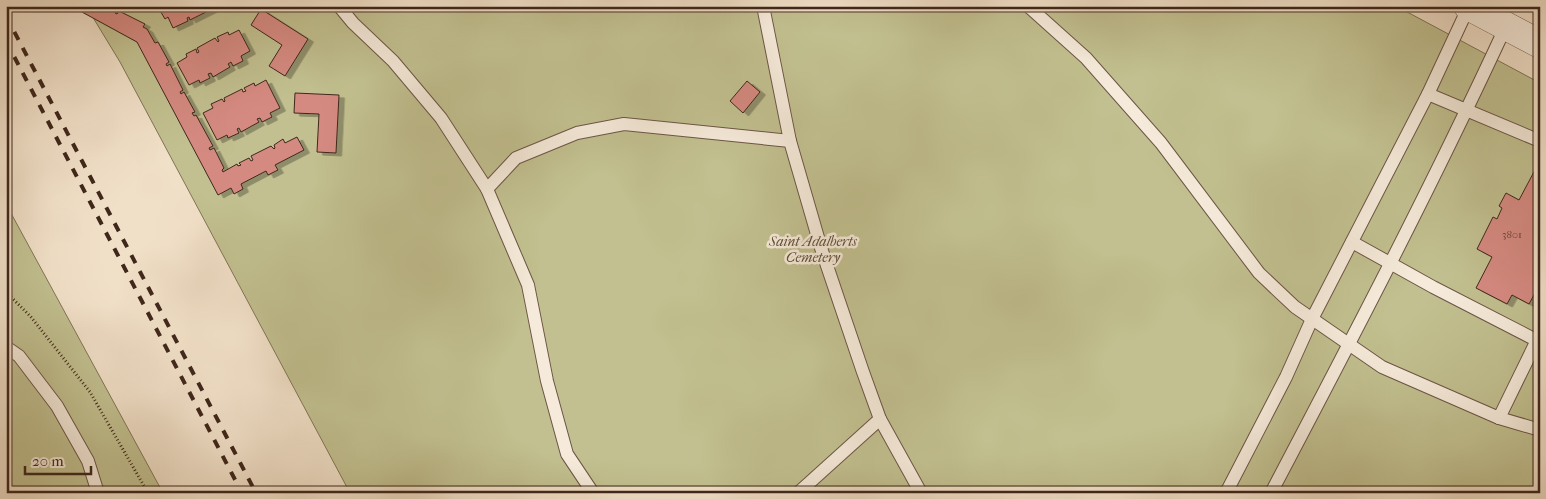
<svg xmlns="http://www.w3.org/2000/svg" width="1546" height="499" viewBox="0 0 1546 499" font-family="'IM FELL French Canon',serif">
	<defs>
		<filter id="shadow"><feDropShadow dx="5.5" dy="3" stdDeviation="0" flood-color="#0004"/></filter>
	</defs>
	<rect width="100%" height="100%" fill="#f1e0c8"/>
	<filter id="stains"><feTurbulence type="fractalNoise" baseFrequency=".004" numOctaves="4"/><feColorMatrix values="0 0 0 0 .2 0 0 0 0 .09 0 0 0 0 .02 0 0 0 .5 -.17"/></filter>
	<radialGradient id="worn" r=".72"><stop offset=".6" stop-color="#630" stop-opacity="0"/><stop offset="1" stop-color="#630" stop-opacity=".3"/></radialGradient>
	<g fill="#c2c090" stroke="#807456">
		<polygon points="86,6 1396,6 1540,83 1540,493 350,493 120,62"/>
		<polygon points="6,204 163,493 6,493"/>
	</g>
	<g fill="#d58a81" stroke="#3f271b" filter="url(#shadow)">
		<polygon points="71,6 75,6 82,10 84,6 110,6 117,10 115,13 117,14 119,11 145,24 143,27 147,29 155,43 158,42 169,62 166,64 167,66 170,64 183,90 180,92 181,94 184,92 195,112 192,113 194,116 196,115 213,146 209,148 210,150 214,148 224,168 222,170 223,172 237,164 238,166 241,165 239,163 249,158 251,161 253,160 251,156 271,146 274,149 275,148 274,145 283,139 285,143 297,137 304,150 275,165 278,170 268,175 266,171 241,184 243,189 234,194 231,188 218,195 137,42"/>
		<polygon points="158,7 216,6 216,7 190,20 189,17 187,18 188,21 173,28 168,17 165,19"/>
		<polygon points="261,9 308,39 285,76 269,66 282,45 251,25"/>
		<polygon points="239,30 250,51 241,56 243,61 233,66 231,62 228,64 230,67 213,77 211,73 208,74 210,78 200,83 199,80 189,85 177,63 187,57 186,54 196,49 197,53 199,52 197,48 215,38 218,42 219,41 217,37 228,32 229,35"/>
		<polygon points="266,80 280,108 270,113 272,117 262,122 260,118 257,119 259,122 241,132 239,128 237,129 239,133 228,138 227,135 217,140 203,113 213,108 211,104 222,99 224,102 225,101 224,98 242,89 243,92 246,91 244,88 254,83 255,86"/>
		<polygon points="747,81 760,92 743,113 730,101"/>
		<polygon points="295,93 339,95 336,153 317,152 319,114 294,113"/>
		<polygon points="1536,168 1540,170 1540,284 1529,304 1512,295 1507,304 1476,288 1492,257 1477,249 1493,217 1497,219 1502,208 1499,206 1506,193 1519,200"/>
	</g>
	<g fill="none" stroke-linecap="round" stroke-linejoin="round">
		<defs>
			<g id="service">
				<polyline points="339,6 353,23 393,61 441,118 487,189 528,285 547,381 567,454 593,493"/>
				<polyline points="763,6 790,141 821,248 863,372 880,419 921,493"/>
				<polyline points="1028,6 1086,58 1161,143 1259,273 1295,307 1382,367 1499,418 1540,430"/>
				<polyline points="1428,94 1540,141"/>
				<polyline points="487,189 516,158 577,133 624,124 790,141"/>
				<polyline points="1352,242 1433,287 1536,340"/>
				<polyline points="6,347 19,356 57,406 88,461 98,493"/>
				<polyline points="1499,418 1540,334"/>
				<polyline points="798,493 880,419"/>
				<polyline points="1226,493 1286,377 1312,319 1428,94 1469,6"/>
				<path d="M1271,493C1352,339 1433,184 1506,26"/>
			</g>
			<polyline id="tertiary" points="1468,6 1540,44"/>
		</defs>
		<use href="#service" stroke="#6c5546" stroke-width="14"/>
		<use href="#tertiary" stroke="#6c5546" stroke-width="29"/>
		<polyline stroke="#3f271b" stroke-width="3" stroke-dasharray="1 2.5" stroke-linecap="butt" points="6,292 31,317 90,392 148,493"/>
		<use href="#service" stroke="#f6ebdb" stroke-width="12"/>
		<use href="#tertiary" stroke="#f6ebdb" stroke-width="28"/>
		<g stroke="#3f271b" stroke-width="4" stroke-dasharray="9 9" stroke-linecap="butt">
			<polyline points="6,16 256,493"/>
			<polyline points="6,41 242,493"/>
		</g>
	</g>
	<g text-anchor="middle" dominant-baseline="central" stroke-width="5" stroke-linejoin="round" paint-order="stroke">
		<g font-size="11" fill="#644034">
			<text x="1512" y="234">3801</text>
		</g>
		<g font-size="14" font-style="italic" fill="#604d38" stroke="#f6ebdb">
			<text x="813" y="241">Saint Adalberts<tspan x="813" dy="16">Cemetery</tspan></text>
		</g>
	</g>
	<rect width="1546" height="499" fill="none" stroke="#f1e0c8" stroke-width="25"/>
	<rect x="8" y="8" width="1531" height="484" fill="none" stroke="#3f271b" stroke-width="2.5"/>
	<rect x="12" y="12" width="1521" height="474" fill="none" stroke="#3f271b"/>
	<path d="M25 466v8h66v-8" fill="none" stroke="#3f271b" stroke-width="2.5"/>
	<text x="32" y="466" font-size="15" fill="#3f271b" stroke="#f6ebdb" stroke-width="4" paint-order="stroke">20 m</text>
	<rect width="100%" height="100%" filter="url(#stains)"/>
	<rect width="100%" height="100%" fill="url(#worn)"/>
</svg>
